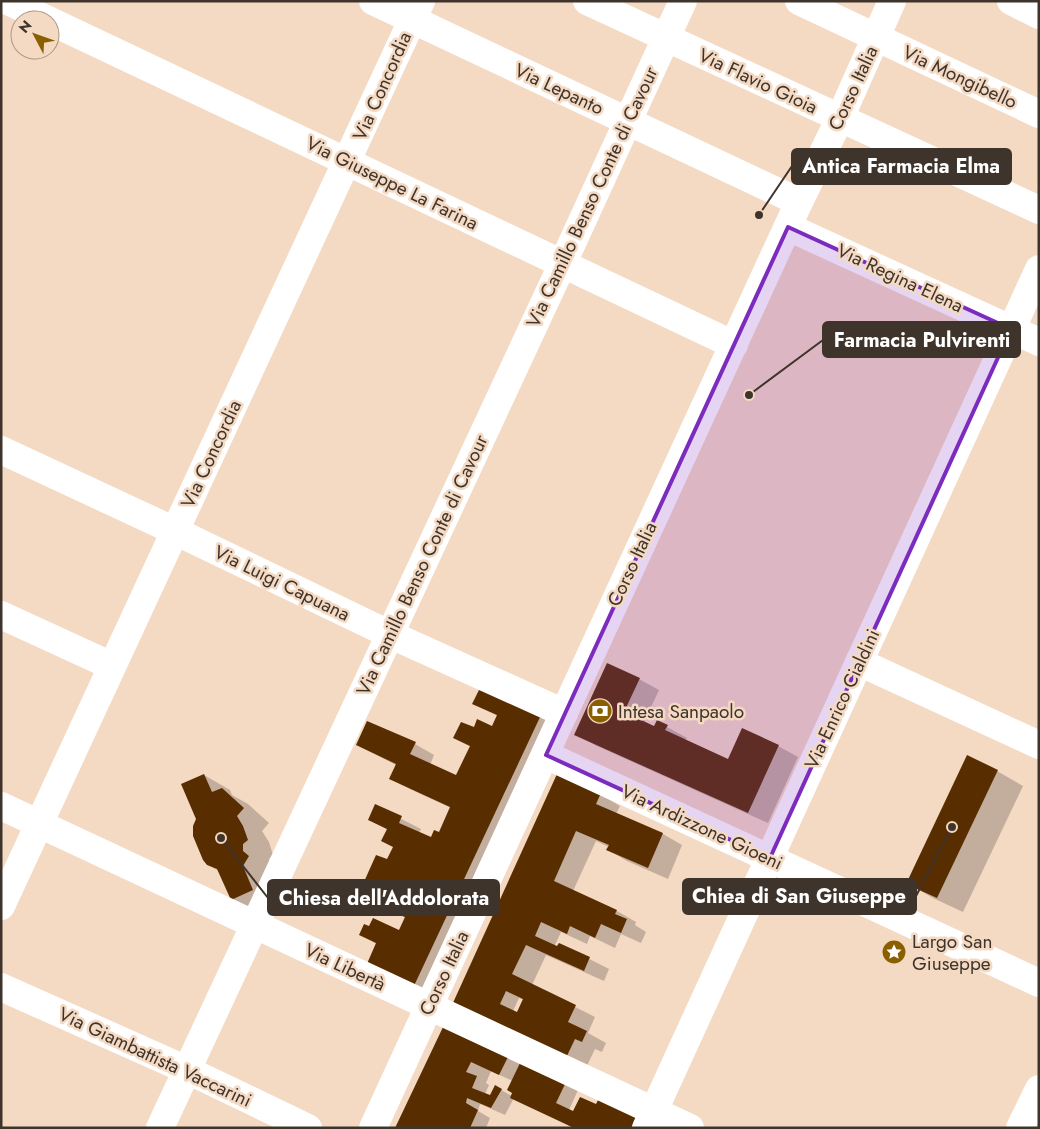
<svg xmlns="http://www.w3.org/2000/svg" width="1040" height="1129" viewBox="0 0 1040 1129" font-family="Jost,sans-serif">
	<rect width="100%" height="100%" fill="#f4d9c3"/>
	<g fill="#0003" fill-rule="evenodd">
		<polygon points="639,679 659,690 644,722 655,727 657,722 667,727 687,738 685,741 728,761 778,746 798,757 768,823 595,745 576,734"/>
		<polygon points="474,704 540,716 553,724 426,994 380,973 377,944 361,935 370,928 399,932 406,918 369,902 350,890 369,888 388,861 394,847 388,830 370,820 376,806 421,829 419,833 432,839 439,834 451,808 410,789 390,778 396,765 357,745 415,744 434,755 430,765 457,777 471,747 455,738 474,729 492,727 498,716"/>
		<polygon points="997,771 1023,786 963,912 933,898 907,883"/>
		<polygon points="204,775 230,790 232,795 248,804 269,823 262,831 269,842 273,855 269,859 269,867 258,914 232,899 219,871 212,867 197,819"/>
		<path d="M600,794L620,806L616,814L663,834L682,845L668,879L627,861L608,850L609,847L596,841L573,891L617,911L636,922L635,925L646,932L641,943L621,934L615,948L590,936L587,944L561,932L554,947L558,948L560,944L609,969L604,981L546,955L532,985L595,1017L588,1033L606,1043L602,1052L595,1049L585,1070L454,1004ZM519,998L524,1000L517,1013L513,1011Z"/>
		<path d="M444,1026L578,1090L569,1110L574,1113L581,1098L648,1128H574L514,1098L505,1115L480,1104L478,1111L490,1118L486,1128H396ZM491,1071L513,1081L512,1096L496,1087L491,1097L485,1094L489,1085L486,1083Z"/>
	</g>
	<g fill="#582e00" fill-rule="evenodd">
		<polygon points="607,663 640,678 624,712 654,726 657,720 668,725 665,730 728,759 742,728 779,745 748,813 574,735"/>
		<polygon points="480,688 541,715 413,988 366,966 376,943 359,935 364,924 369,926 373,918 399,930 405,917 348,891 353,880 363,884 376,855 387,859 393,847 381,841 387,829 368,820 375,804 402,816 399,823 431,837 434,830 439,832 450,807 389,779 396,764 356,745 367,721 416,742 410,754 456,775 470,746 453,738 461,722 474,727 477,719 492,726 497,715 472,704"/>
		<polygon points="967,755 998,770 937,898 906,884"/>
		<polygon points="204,774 212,792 222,788 244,808 237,816 243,826 248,840 243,844 243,851 249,856 243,866 253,890 231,900 217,869 207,865 203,860 193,836 193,826 196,819 181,784"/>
		<path d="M557,774L601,793L596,804L663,833L648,868L606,850L609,845L576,831L554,881L617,910L615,914L627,919L621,933L601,924L595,938L570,926L567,934L541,922L535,936L557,946L559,943L590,957L584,971L526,945L512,974L576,1005L568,1022L587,1031L582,1042L575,1039L565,1060L452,1005ZM506,991L523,999L517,1012L500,1004Z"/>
		<polygon points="444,1025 509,1055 499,1075 471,1062 466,1072 477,1076 472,1088 490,1095 495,1085 502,1089 491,1108 467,1098 466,1103 478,1110 470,1128 395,1128"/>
		<polygon points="521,1061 566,1082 556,1103 573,1111 580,1097 596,1104 599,1098 637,1116 631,1128 574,1128 510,1098 512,1093 507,1090"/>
	</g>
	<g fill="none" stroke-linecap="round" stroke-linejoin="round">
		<g stroke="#fff" stroke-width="28">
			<polyline points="8,1 48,20"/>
			<polyline points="373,1 799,202"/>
			<polyline points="587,1 1039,210"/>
			<polyline points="799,1 1039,114"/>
			<polyline points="1011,1 1039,15"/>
			<polyline points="50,21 734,345"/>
			<polyline points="788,227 1039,342"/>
			<polyline points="1,450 175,531 389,634 564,713"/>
			<polyline points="1,615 112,666"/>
			<polyline points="859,662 1039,745"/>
			<polyline points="546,755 1039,983"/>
			<polyline points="1,806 690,1128"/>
			<polyline points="1,906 421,1"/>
			<polyline points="1,987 187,1070 308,1128"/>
			<polyline points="160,1128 562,265 683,1"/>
			<polyline points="373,1128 799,202 840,118 892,1"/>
			<polyline points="646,1128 1039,269"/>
			<polyline points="1020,1128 1039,1089"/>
		</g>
	</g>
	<path fill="#7b2cbf" fill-opacity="0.2" stroke="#7b2cbf" stroke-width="4" stroke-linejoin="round" d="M788,227L1011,329L770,858L546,755Z"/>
	<defs>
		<symbol id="bank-disc" viewBox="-11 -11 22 22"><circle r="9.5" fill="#895f00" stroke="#f4d9c3"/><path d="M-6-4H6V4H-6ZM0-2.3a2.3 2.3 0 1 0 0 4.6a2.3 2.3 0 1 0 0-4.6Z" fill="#fff"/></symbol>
		<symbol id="sight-disc" viewBox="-11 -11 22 22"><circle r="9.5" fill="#895f00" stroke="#f4d9c3"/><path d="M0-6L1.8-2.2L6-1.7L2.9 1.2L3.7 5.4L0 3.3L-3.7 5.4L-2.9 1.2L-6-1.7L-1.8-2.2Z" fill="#fff"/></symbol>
	</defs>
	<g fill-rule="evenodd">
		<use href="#bank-disc" x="586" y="697" width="28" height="28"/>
		<use href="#sight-disc" x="880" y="938" width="28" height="28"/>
	</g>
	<g text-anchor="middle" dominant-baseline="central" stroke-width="5" stroke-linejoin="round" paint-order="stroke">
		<g font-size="19" fill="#3e342b" stroke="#f4d9c3">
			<text transform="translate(960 77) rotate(25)">Via Mongibello</text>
			<text transform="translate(758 81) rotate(25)">Via Flavio Gioia</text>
			<text transform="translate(382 86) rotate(-66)">Via Concordia</text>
			<text transform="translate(853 88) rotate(-65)">Corso Italia</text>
			<text transform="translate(559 89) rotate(25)">Via Lepanto</text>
			<text transform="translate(392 183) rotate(26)">Via Giuseppe La Farina</text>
			<text transform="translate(592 197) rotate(-65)">Via Camillo Benso Conte di Cavour</text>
			<text transform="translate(900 278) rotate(25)">Via Regina Elena</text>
			<text transform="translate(211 454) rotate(-65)">Via Concordia</text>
			<text transform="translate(632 564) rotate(-65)">Corso Italia</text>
			<text transform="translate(422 565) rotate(-65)">Via Camillo Benso Conte di Cavour</text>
			<text transform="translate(282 583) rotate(26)">Via Luigi Capuana</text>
			<text transform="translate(842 699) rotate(-65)">Via Enrico Cialdini</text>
			<text transform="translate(702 827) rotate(25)">Via Ardizzone Gioeni</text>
			<text transform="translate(345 967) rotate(25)">Via Libertà</text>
			<text transform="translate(444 973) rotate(-65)">Corso Italia</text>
			<text transform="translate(155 1057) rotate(25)">Via Giambattista Vaccarini</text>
		</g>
		<g font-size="19" fill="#3e342b" stroke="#f4d9c3" text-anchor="start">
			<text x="618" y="711">Intesa Sanpaolo</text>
			<text x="912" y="941">Largo San<tspan x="912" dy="22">Giuseppe</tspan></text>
		</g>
	</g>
	<path fill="none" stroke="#3e342b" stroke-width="2" d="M759 215L792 166M749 395L823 340M952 827L916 896M221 838L268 898"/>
	<g fill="#3e342b" stroke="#f4d9c3" stroke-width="2">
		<circle cx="759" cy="215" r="5"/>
		<circle cx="749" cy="395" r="5"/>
		<circle cx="952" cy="827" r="5"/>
		<circle cx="221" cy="838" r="5"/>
	</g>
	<g fill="#3e342b" stroke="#3e342b" stroke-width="2">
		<rect x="792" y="149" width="219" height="35" rx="5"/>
		<rect x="823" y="322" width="197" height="35" rx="5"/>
		<rect x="683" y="879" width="233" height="35" rx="5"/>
		<rect x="268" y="880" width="231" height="35" rx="5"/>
	</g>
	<g font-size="20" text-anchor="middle" font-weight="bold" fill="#fff">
		<text x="901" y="173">Antica Farmacia Elma</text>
		<text x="922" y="347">Farmacia Pulvirenti</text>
		<text x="799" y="903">Chiea di San Giuseppe</text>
		<text x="384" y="905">Chiesa dell'Addolorata</text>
	</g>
	<rect width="1040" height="1129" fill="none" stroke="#3e342b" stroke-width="5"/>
	<g transform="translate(35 35) rotate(311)"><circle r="24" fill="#f4d9c3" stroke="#ab9786"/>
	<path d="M0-4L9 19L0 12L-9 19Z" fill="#895f00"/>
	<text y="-8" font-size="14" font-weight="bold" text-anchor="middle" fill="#3e342b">N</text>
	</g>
</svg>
